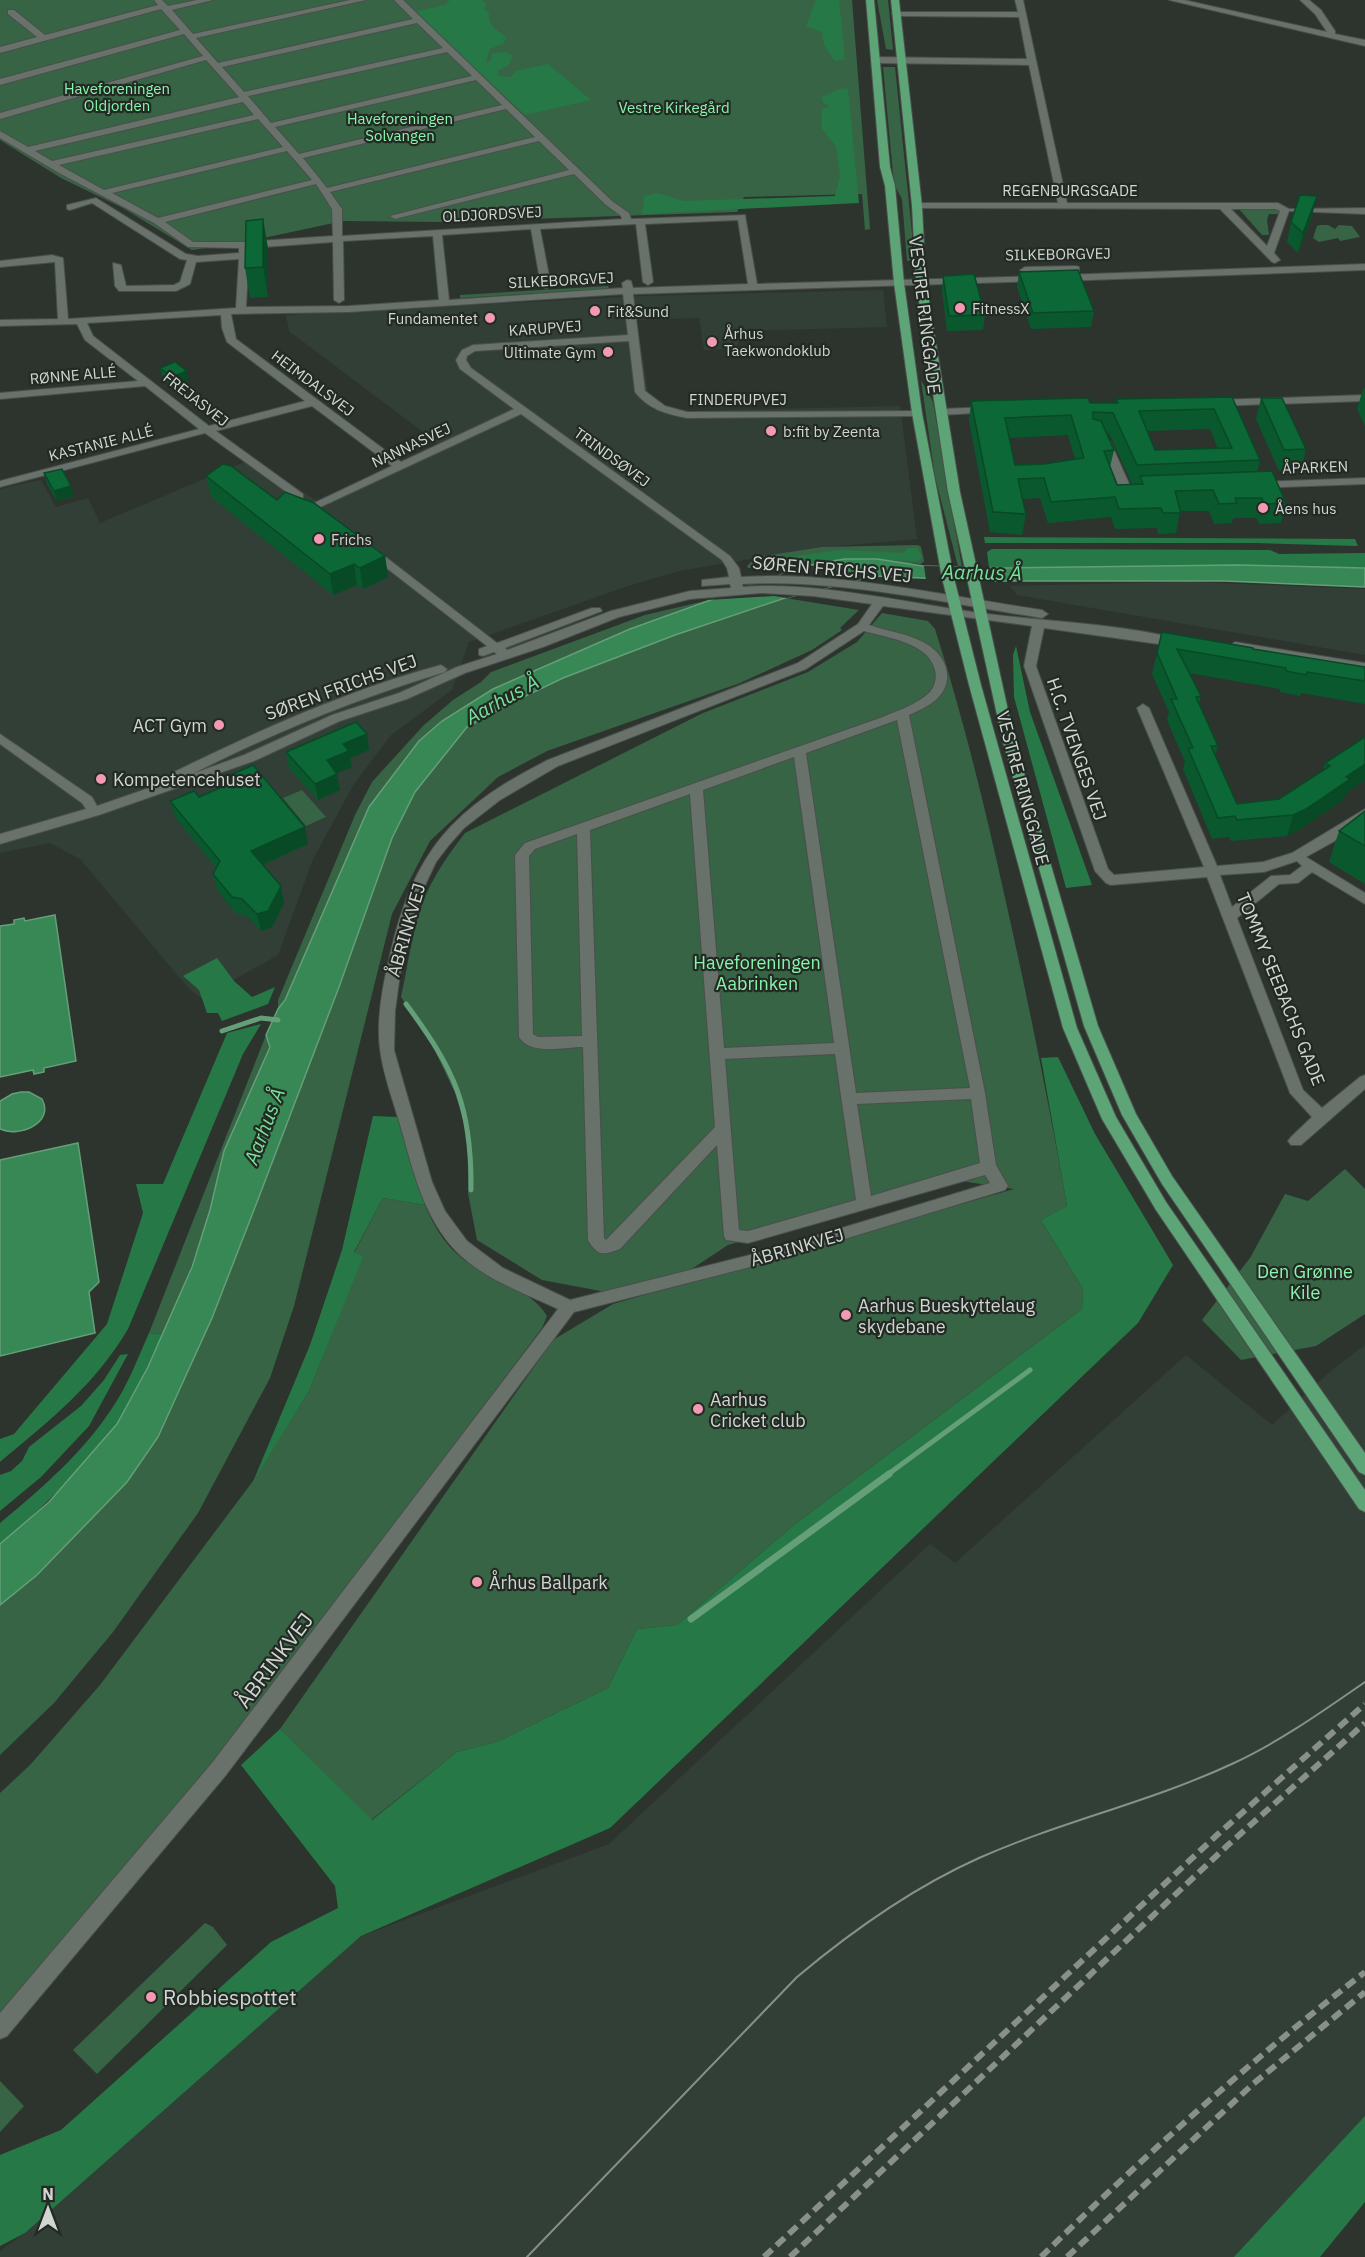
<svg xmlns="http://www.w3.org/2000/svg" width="1365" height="2257" viewBox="0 0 1365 2257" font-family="'IBM Plex Sans',sans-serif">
	<rect width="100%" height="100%" fill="#2d342e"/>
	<g fill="#323f36">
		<polygon points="883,290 887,327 745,331 735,349 704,350 699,318 637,320 648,392 665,406 688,411 900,406 917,539 816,548 679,571 628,586 469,642 452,690 391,735 354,784 313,859 278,955 201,998 190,990 80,859 50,843 0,853 0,489 41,480 56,507 88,498 100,523 254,458 318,502 439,444 289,331 286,315 642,296"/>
		<polygon points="1189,582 1365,589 1365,655 1017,595 1010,586"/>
		<polygon points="1365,1345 1365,2136 1252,2257 0,2257 0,2251 25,2233 275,2004 361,1936 609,1844 930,1544 955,1563 1186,1355 1272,1425 1333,1369"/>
	</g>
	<g fill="#376445">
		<polygon points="0,0 852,0 870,229 865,230 862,194 744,197 737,212 445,222 343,221 240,243 192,250 123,208 61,178 0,140"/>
		<polygon points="877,0 888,0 893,50 886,49"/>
		<polygon points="883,67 895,67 912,233 912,260 907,261 902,199 894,184"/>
		<polygon points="1239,209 1274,209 1280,211 1279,214 1269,214 1267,220 1269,235 1262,235"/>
		<polygon points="1320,225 1328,225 1335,229 1339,225 1352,226 1360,237 1340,241 1338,238 1319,242 1313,238 1317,226"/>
		<polygon points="608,286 609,289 460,298 460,295"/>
		<polygon points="921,380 933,402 963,573 960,574 935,477"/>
		<polygon points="918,545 921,547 924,561 921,564 845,559 803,564 787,570 748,568 747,566 757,557 822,547"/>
		<polygon points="785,598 859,610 840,628 842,630 812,650 740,683 547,751 498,777 430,841 392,914 294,1306 270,1378 198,1513 113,1632 54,1703 0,1755 0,1605 37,1575 127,1482 158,1437 212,1318 257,1202 339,987 392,838 415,792 443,756 467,727 507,705 563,678 675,635"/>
		<polygon points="709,600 630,629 493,689 442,721 419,741 369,807 285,999 278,1009 278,1000 355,815 372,782 423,726 453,700 481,682 491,672 645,615"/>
		<path d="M882,613L928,621L935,629C963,717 985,807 1005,898C1028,1000 1049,1103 1067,1206L1041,1220L1083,1289L1082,1309L794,1525L677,1625L637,1629L608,1688L499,1741L457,1752L371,1820L280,1729L553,1340L613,1304L1014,1189L961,1181L728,1245L684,1274L606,1292L542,1280L477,1240L468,1193V1136L455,1093L428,1036L401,997C409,962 413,921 429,888C439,868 451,851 465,833L703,713L808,672L857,642Z"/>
		<polygon points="302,790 326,817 306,826 283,798"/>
		<polygon points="266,1035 270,1046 224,1151 210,1210 191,1267 163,1334 149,1333"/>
		<polygon points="1345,1169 1365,1189 1365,1314 1316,1346 1241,1360 1202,1320 1250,1258 1285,1194 1308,1201"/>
		<path d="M383,1198L425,1205C435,1229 447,1249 470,1264C494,1280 532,1290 547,1316L542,1328L218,1759L0,2016V1793L30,1765L100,1685L253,1481L309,1391L362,1257L354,1253Z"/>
		<polygon points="205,1923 213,1927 227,1945 97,2074 73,2050"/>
		<polygon points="0,2081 24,2106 0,2132"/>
	</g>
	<g fill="#267946">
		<path d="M450,0H482L486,4L484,9L489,13C487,26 497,29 506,37L503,44L490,49L486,63L491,60L492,53L505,52L513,55L508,66L498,70V76L511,77L516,71L548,64L591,100L525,115L413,12L445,5Z"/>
		<polygon points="816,0 839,0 845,59 835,61 824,45 822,32 806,26"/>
		<polygon points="842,88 848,89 859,203 642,214 644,196 657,193 684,201 835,196 840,176 836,146 822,129 822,109 829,107 823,102 822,97"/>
		<polygon points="984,537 1355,539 1358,546 1256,543 985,543"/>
		<polygon points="908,548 917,548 922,557 917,561 844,559 803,564 791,561 789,557 841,550 903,553"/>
		<polygon points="992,549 1270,550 1279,554 1365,553 1365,568 1236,565 989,568 987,552"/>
		<polygon points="1016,646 1030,712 1092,885 1066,888 1014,697 1013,655"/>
		<polygon points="217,958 234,981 252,997 275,987 268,1004 222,1021 218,1013 207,1013 199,990 183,976"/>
		<path d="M261,1024L243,1054L128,1329C95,1385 49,1421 0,1462V1439L14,1434L107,1324L143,1213L136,1184H163L227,1033Z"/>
		<polygon points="1058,1057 1095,1134 1173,1265 1138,1323 610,1828 361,1936 25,2233 0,2246 0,2155 61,2130 271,1942 338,1908 335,1886 241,1765 280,1729 372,1820 457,1752 499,1741 608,1688 637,1629 677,1625 794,1525 1082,1309 1083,1289 1041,1220 1067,1206 1041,1058"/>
		<polygon points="373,1116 398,1117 425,1205 383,1198 354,1252 363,1257 309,1391 253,1482 310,1345 342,1250"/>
		<path d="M149,1333L163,1334C150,1364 136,1397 116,1425C84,1469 42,1508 0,1544V1523C46,1485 92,1445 122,1392C132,1374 140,1353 149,1333Z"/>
		<polygon points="128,1354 89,1426 41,1477 0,1511 0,1475 11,1471 22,1461 29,1447 81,1406 104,1380 120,1355"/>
		<polygon points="1365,2116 1365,2202 1320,2257 1234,2257"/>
	</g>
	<g fill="#378854" stroke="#659f7a" stroke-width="1.5">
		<polygon points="845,559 877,559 923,566 989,568 1236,565 1365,568 1365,587 1225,581 992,581 874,576 785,598 675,635 563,678 507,705 467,727 415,792 392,838 339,987 257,1202 212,1318 158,1437 127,1482 37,1575 0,1605 0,1544 49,1502 117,1424 148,1367 192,1267 210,1210 224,1151 270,1047 266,1035 278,1009 285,1000 369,807 419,741 442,721 493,689 630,629 808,565"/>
		<polygon points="55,915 76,1061 44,1068 44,1072 34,1074 33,1070 0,1077 0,926 14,924 14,920 24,918 25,921"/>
		<path d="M21,1092H29L42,1099C55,1123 19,1138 0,1129V1101L12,1094Z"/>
		<polygon points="78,1143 99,1282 89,1292 95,1333 0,1356 0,1160"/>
	</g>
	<g fill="#2d342e">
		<polygon points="807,565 874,576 787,598 774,596 708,600"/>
		<polygon points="924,566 988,567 992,582 926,580"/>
	</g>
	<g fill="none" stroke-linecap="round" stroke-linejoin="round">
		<g stroke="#659f7a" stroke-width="5">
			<path d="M406,1004C455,1070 472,1107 471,1190"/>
			<polyline points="222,1031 261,1018 278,1020"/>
			<polyline points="887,1475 1030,1370"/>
		</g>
		<polyline stroke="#659f7a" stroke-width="7" points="691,1619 889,1474"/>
		<defs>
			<g id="minor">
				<path d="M154,0H162L168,6L197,0H213L172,10L193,34L350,0H366L196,38L218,63L413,19L394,0H403L612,201L629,213L631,219L745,215L757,284L1042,276V280L1038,281L633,294L645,391L665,406L687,412L921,411L922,413L917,416L687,418C666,414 648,409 635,392L629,341L475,351L467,356L466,360L471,368L730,556L739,568L741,577C839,571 945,596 1042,610L1048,614L1042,618C944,603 842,579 742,584L743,587C816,581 906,603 980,613C1047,622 1118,623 1184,640L1186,643L1180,647L1044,628L1036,666L1108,869L1114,875L1204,867L1137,708L1143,704L1149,708L1217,866L1263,862L1292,853L1365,809V819L1333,842L1306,857L1365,893V904L1312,872L1298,883L1279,884L1237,918L1303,1090L1322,1108L1360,1077L1365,1075V1089L1301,1145H1291L1288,1141L1291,1137L1312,1117L1290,1093L1207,877L1111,885L1106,883L1095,871L1024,666L1032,626L883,606L869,625C887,631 906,633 923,642C945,653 957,679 937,699C929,706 918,711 909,715L985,1093L996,1165L1008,1186L1005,1190L766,1263L574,1312L226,1775L7,2036L0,2039V2013L212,1763L558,1309C524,1293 483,1279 456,1251C424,1218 413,1171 401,1128C394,1103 383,1075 380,1049C376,1019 383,984 390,955C414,850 453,808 548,760L798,663L858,624L872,604L813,596L761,593L690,599L619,617L543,647L465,673L407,699L340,721L254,761L99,815L0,844V834L86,809L82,803L0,744V734L92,797L97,806L172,780L169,777L170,774C257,731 348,690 441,665L447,669L445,672C358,698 273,733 192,774L244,755L332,715L399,693L457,667L497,654L494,652L483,656L479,655V649L487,646L366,552V548H374L497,643L592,608H600L602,611L505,648L507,650L611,611L690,591L731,588L730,584L702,586V580L729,577L727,568L722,560L521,414L314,510L310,509V505L392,466L312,406L216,431L303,494V498H295L205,433L0,487V481L199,429L145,386L0,399V393L138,381L85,340L77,324L0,326V320L58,319L55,262L0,267V261L52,255L63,258L68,319L236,308L239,259L196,262L190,284L176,291H119L115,286L113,263L121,265L126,286L174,285L180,282L187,260L180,259L92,203L70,210L67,209V205L96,198L186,254L198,256L239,253V248L188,247L154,223L59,173L0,138V131L28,147L239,97L206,60L0,119V113L203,56L184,34L0,85V79L180,30L161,9L0,53V47L37,37L8,14V10H14L45,35L158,5ZM417,23L443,48L244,92L222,67ZM447,52L472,76L271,123L248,96ZM476,80L502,105L299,154L275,127ZM243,102L254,115L52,161L35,151ZM506,109L535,137L327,188L303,158ZM258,119L283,147L104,190L59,165ZM539,141L569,170L390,216L395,219L574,174L606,205L621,216L622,219L342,236V209L330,192ZM287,151L312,180L158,218L112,193ZM316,184L332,209L333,236L244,242H193L165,222ZM738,220L748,284L633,288L631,281L627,280L622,283L623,288L449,300L442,235L531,229L541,286L546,289L551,286L540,229L636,224L643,282L648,285L653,282L645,224ZM433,236L439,300L349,306L246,307L249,248L333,242L334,300L339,303L344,300L343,241ZM623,294L628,335L473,345L462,350L456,360L460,369L514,409L401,462L236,339L231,314L349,312ZM221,315L222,328L227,342L305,401L209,426L93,336L87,323ZM864,631C887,638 928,642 935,670C937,678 935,686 930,692C917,705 896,711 880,718L525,843L515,855L519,1037C530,1056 564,1047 583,1047L588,1240C598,1257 604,1255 620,1249L717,1145L724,1236L726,1240L748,1243L985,1175L990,1183L766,1251L570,1300L503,1268L467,1241L445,1211L432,1182L394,1050L395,1011L400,974L420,896L436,862L449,845L464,828L500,800L558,766L806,669ZM897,720L970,1088L856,1093L806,753ZM794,757L834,1043L724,1048L703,790ZM690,794L715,1127L606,1240L604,1238L590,830ZM577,834L582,1036L538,1037L533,1034L529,856L535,849ZM1297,861L1302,866L1290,875L1271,876L1232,907L1220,875L1264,872ZM835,1054L856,1200L748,1231L739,1230L725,1059ZM971,1099L980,1163L871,1196L857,1104Z"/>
				<path d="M1015,0H1023L1067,203H1278L1289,209L1365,208V214L1289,211L1274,253L1280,260L1275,263L1272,262L1220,209L914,208V204L917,203H1058L1029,65L875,63L871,60L875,57L1027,59L1019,17L896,16L892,14L896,12H1018ZM1231,209H1276L1280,211L1267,246Z"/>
				<polygon points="1169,0 1184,0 1327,32 1315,14 1300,0 1309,0 1321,10 1335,31 1335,34 1365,40 1365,46"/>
				<polygon points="1365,264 1365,270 1062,281 1057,278 1062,275"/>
				<polygon points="1076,266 1079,267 1079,271 1025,273 1020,270 1025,267"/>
				<polygon points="1365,395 1365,401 1216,406 1211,403 1216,400"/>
				<polygon points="989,407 994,410 993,412 941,415 936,412 941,409"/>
				<polygon points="1105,438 1110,441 1131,488 1141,489 1141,493 1127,495 1121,492 1100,441"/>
				<polygon points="1365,478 1365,484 1257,488 1251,485 1257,482"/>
				<polygon points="1235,642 1365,663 1365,671 1231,649 1229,646"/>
			</g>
			<g id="major">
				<polygon points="866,0 874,0 890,167 895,186 904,283 922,413 954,578 981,685 1077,1028 1116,1117 1166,1202 1365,1490 1365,1512 1359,1509 1156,1210 1102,1119 1063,1028 969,685 942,578 912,413 894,283 885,186 880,167"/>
				<polygon points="891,0 899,0 922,206 926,282 960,492 1015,742 1098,1026 1136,1114 1172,1176 1365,1453 1365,1475 1359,1472 1162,1184 1122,1115 1084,1026 1003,742 948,492 916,282 912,206"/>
			</g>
		</defs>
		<use href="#minor" stroke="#4a4f4b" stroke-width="2"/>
		<use href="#major" stroke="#4a4f4b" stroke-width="2"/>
		<use href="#minor" fill="#69716b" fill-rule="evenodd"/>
		<use href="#major" fill="#5da476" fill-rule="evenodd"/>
		<path stroke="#898f8a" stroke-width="2" d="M527,2257L797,1977C853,1930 912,1888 979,1858C1062,1821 1151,1802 1234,1763C1281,1741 1323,1711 1365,1682"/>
		<g stroke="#898f8a" stroke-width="6" stroke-dasharray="11 6" stroke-linecap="butt">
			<polyline points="764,2257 1217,1835 1365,1704"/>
			<polyline points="790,2257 1228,1845 1365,1723"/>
			<path d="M1041,2257C1144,2156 1251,2060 1365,1972"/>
			<polyline points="1067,2257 1253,2084 1365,1992"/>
		</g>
	</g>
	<g fill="#0a592e" fill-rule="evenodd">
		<polygon points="1312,216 1298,253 1287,242 1291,222"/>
		<polygon points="263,219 268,249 268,297 250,298 245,268"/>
		<polygon points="1019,272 1094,311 1091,327 1031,329 1017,287"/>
		<polygon points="943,276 985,315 983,330 947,331 942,291"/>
		<polygon points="160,368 189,381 174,387 163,379"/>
		<polygon points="1365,388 1365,426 1357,409 1363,389"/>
		<path d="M1232,397L1260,460L1257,472L1286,503L1281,523L1259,524L1256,518H1233L1232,523L1214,524L1209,511H1180L1176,533L1158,534L1157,528L1115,529L1111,517L1048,523L1040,498L1022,499L1026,514L1022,535L990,532L969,421L971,401L1090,403H1116V399ZM1210,429L1218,449L1155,450L1147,431ZM1106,433H1109L1132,484L1117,485L1110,467L1114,450ZM1068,435L1075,459L1044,464L1015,465L1009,438Z"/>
		<polygon points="1261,398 1306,449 1301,470 1279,471 1256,419"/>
		<polygon points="44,473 74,496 57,501 47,484"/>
		<polygon points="206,476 277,500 385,556 388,577 363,589 357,585 333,595 211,497"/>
		<polygon points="1162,632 1253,649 1365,667 1365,704 1301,693 1300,696 1280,692 1280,689 1189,673 1201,696 1199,704 1218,746 1215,755 1237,804 1279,799 1323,771 1325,763 1365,737 1365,780 1346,793 1343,800 1299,830 1287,836 1231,841 1229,837 1212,839 1183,769 1185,762 1167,720 1169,712 1152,674"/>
		<polygon points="367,734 369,750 350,758 352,767 336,773 340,790 318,800 289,768 286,752"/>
		<polygon points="229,776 308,844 263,865 281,886 284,903 272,927 261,931 246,915 236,914 217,890 213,874 216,868 175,817 170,801 199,797 230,783"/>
		<polygon points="1365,811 1365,884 1329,862 1339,831"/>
	</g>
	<g fill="#084926">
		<polygon points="1317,196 1312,216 1298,253 1303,233"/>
		<polygon points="263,219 268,249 268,297 263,267"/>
		<polygon points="187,371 189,381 174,387 172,377"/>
		<polygon points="71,486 74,496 57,501 54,491"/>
		<polygon points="385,556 388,577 363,589 360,568"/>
		<polygon points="354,564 357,585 333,595 330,574"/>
		<polygon points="367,734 369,750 350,758 352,767 330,776 327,760 343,744"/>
		<polygon points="1365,764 1365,780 1346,793 1343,800 1299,830 1287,836 1293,815"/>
		<polygon points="337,774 340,790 318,800 315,784"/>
		<polygon points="305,827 308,844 255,868 251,851"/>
		<polygon points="281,886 284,903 272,927 261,931 257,914"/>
	</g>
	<g fill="#0c6836" stroke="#084926" stroke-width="1.5" fill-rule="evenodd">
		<polygon points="1300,195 1317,196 1303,233 1291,222"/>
		<polygon points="263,219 263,267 245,268 246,221"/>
		<polygon points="1078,270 1094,311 1033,313 1019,272"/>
		<polygon points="974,274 985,315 949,316 943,276"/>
		<polygon points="175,362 187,371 172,377 160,368"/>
		<path d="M1232,397L1260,460L1137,465L1113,413L1093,412V419L1101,421L1114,450L1104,451L1117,485L1143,484L1140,476L1272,471L1286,503L1264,504L1262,498H1235L1237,503L1219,504L1213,490L1175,491L1181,513H1163L1161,508L1119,509L1115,497L1051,502L1044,478L1018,479L1026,514L993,512L971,401L1088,398L1090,403H1118L1116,399ZM1214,409L1232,448L1155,450L1139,411ZM1071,415L1084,458L1044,464L1015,465L1005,418Z"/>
		<polygon points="1261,398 1282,398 1306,449 1284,450"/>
		<polygon points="223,464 231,466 277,500 285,492 314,503 385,556 360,568 354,564 330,574 206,476"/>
		<polygon points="62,469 71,486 54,491 44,473"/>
		<polygon points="1162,632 1253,648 1253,649 1365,667 1365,681 1307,672 1306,675 1286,671 1286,668 1177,649 1201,696 1196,697 1218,746 1211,746 1237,804 1279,799 1330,766 1325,763 1365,737 1365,764 1346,777 1350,779 1306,809 1293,815 1237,820 1235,816 1218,818 1188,748 1193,748 1171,699 1177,699 1157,653"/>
		<polygon points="356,722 367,734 343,744 349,751 327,760 337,774 315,784 286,752"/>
		<polygon points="253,765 305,827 251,851 281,886 268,911 257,914 242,899 232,897 213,874 220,861 170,801 194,791 199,797 234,782 229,776"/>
		<polygon points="1365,811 1365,846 1339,831"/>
	</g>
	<g fill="#f19ab1" stroke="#232a24" stroke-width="2">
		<circle cx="960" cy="308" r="6"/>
		<circle cx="595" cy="311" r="6"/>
		<circle cx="490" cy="318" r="6"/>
		<circle cx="712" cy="342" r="6"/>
		<circle cx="608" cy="352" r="6"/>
		<circle cx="771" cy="431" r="6"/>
		<circle cx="1263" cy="508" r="6"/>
		<circle cx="319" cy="539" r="6"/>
		<circle cx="219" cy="725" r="6"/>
		<circle cx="101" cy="779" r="6"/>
		<circle cx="846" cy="1315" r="6"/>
		<circle cx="698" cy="1409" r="6"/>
		<circle cx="477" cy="1582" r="6"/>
		<circle cx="151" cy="1997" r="6"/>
	</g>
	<g text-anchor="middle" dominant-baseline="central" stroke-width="4.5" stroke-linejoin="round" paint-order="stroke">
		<g font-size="15" fill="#89f4ab" stroke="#232a24">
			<text x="117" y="88">Haveforeningen<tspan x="117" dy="17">Oldjorden</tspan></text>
			<text x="674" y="107">Vestre Kirkegård</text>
			<text x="400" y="118">Haveforeningen<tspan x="400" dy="17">Solvangen</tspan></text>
		</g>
		<g font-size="15" fill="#d1d6d2" stroke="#232a24">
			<text x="1070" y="190">REGENBURGSGADE</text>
			<text transform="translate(492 214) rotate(-3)">OLDJORDSVEJ</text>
			<text transform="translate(1058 254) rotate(-1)">SILKEBORGVEJ</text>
			<text transform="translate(561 280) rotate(-3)">SILKEBORGVEJ</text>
			<text transform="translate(545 328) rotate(-4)">KARUPVEJ</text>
			<text transform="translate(73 375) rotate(-5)">RØNNE ALLÉ</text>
			<text transform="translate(313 383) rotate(37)">HEIMDALSVEJ</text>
			<text transform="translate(196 399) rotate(38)">FREJASVEJ</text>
			<text x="738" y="399">FINDERUPVEJ</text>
			<text transform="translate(101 443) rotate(-14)">KASTANIE ALLÉ</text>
			<text transform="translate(411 445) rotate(-25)">NANNASVEJ</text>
			<text transform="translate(612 457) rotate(36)">TRINDSØVEJ</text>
			<text transform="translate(1315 467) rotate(-2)">ÅPARKEN</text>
		</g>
		<g font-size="15" fill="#d1d6d2" stroke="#232a24" text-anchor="start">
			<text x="972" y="308">FitnessX</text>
			<text x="607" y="311">Fit&amp;Sund</text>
			<text x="478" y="318" text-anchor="end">Fundamentet</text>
			<text x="724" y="333">Århus<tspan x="724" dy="17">Taekwondoklub</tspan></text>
			<text x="596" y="352" text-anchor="end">Ultimate Gym</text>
			<text x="783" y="431">b:fit by Zeenta</text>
			<text x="1275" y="508">Åens hus</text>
			<text x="331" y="539">Frichs</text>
		</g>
		<g font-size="18" fill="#d1d6d2" stroke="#232a24">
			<text transform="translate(925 315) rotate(83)">VESTRE RINGGADE</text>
			<text transform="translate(832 569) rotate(5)">SØREN FRICHS VEJ</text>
			<text transform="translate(341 687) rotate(-20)">SØREN FRICHS VEJ</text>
			<text transform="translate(1077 749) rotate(71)">H.C. TVENGES VEJ</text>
			<text transform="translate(1023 788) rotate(75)">VESTRE RINGGADE</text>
			<text transform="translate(406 930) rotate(-74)">ÅBRINKVEJ</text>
			<text transform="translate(1281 989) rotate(68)">TOMMY SEEBACHS GADE</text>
			<text transform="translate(797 1247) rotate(-16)">ÅBRINKVEJ</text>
		</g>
		<g font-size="18" fill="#d1d6d2" stroke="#232a24" text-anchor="start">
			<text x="207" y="725" text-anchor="end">ACT Gym</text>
			<text x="113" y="779">Kompetencehuset</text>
			<text x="858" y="1305">Aarhus Bueskyttelaug<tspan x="858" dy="21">skydebane</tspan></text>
			<text x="710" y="1399">Aarhus<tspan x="710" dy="21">Cricket club</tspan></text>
			<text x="489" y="1582">Århus Ballpark</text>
		</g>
		<g font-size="18" fill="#89f4ab" stroke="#232a24">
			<text x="757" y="962">Haveforeningen<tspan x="757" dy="21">Aabrinken</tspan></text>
			<text x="1305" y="1271">Den Grønne<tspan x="1305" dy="21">Kile</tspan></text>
		</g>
		<g font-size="20" font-style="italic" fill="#77e299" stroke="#232a24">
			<text transform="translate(982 572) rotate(1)">Aarhus Å</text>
			<text transform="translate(502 699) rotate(-29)">Aarhus Å</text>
			<text transform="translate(264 1126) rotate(-69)">Aarhus Å</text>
		</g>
		<g font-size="21" fill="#d1d6d2" stroke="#232a24">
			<text transform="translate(274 1660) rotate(-53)">ÅBRINKVEJ</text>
		</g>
		<g font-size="21" fill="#d1d6d2" stroke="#232a24" text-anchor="start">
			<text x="163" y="1997">Robbiespottet</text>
		</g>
	</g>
	<g transform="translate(48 2209)" stroke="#232a24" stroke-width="4.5" paint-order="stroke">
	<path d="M0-4.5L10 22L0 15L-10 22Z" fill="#d1d6d2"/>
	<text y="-9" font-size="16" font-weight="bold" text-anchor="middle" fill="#d1d6d2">N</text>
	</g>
</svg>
